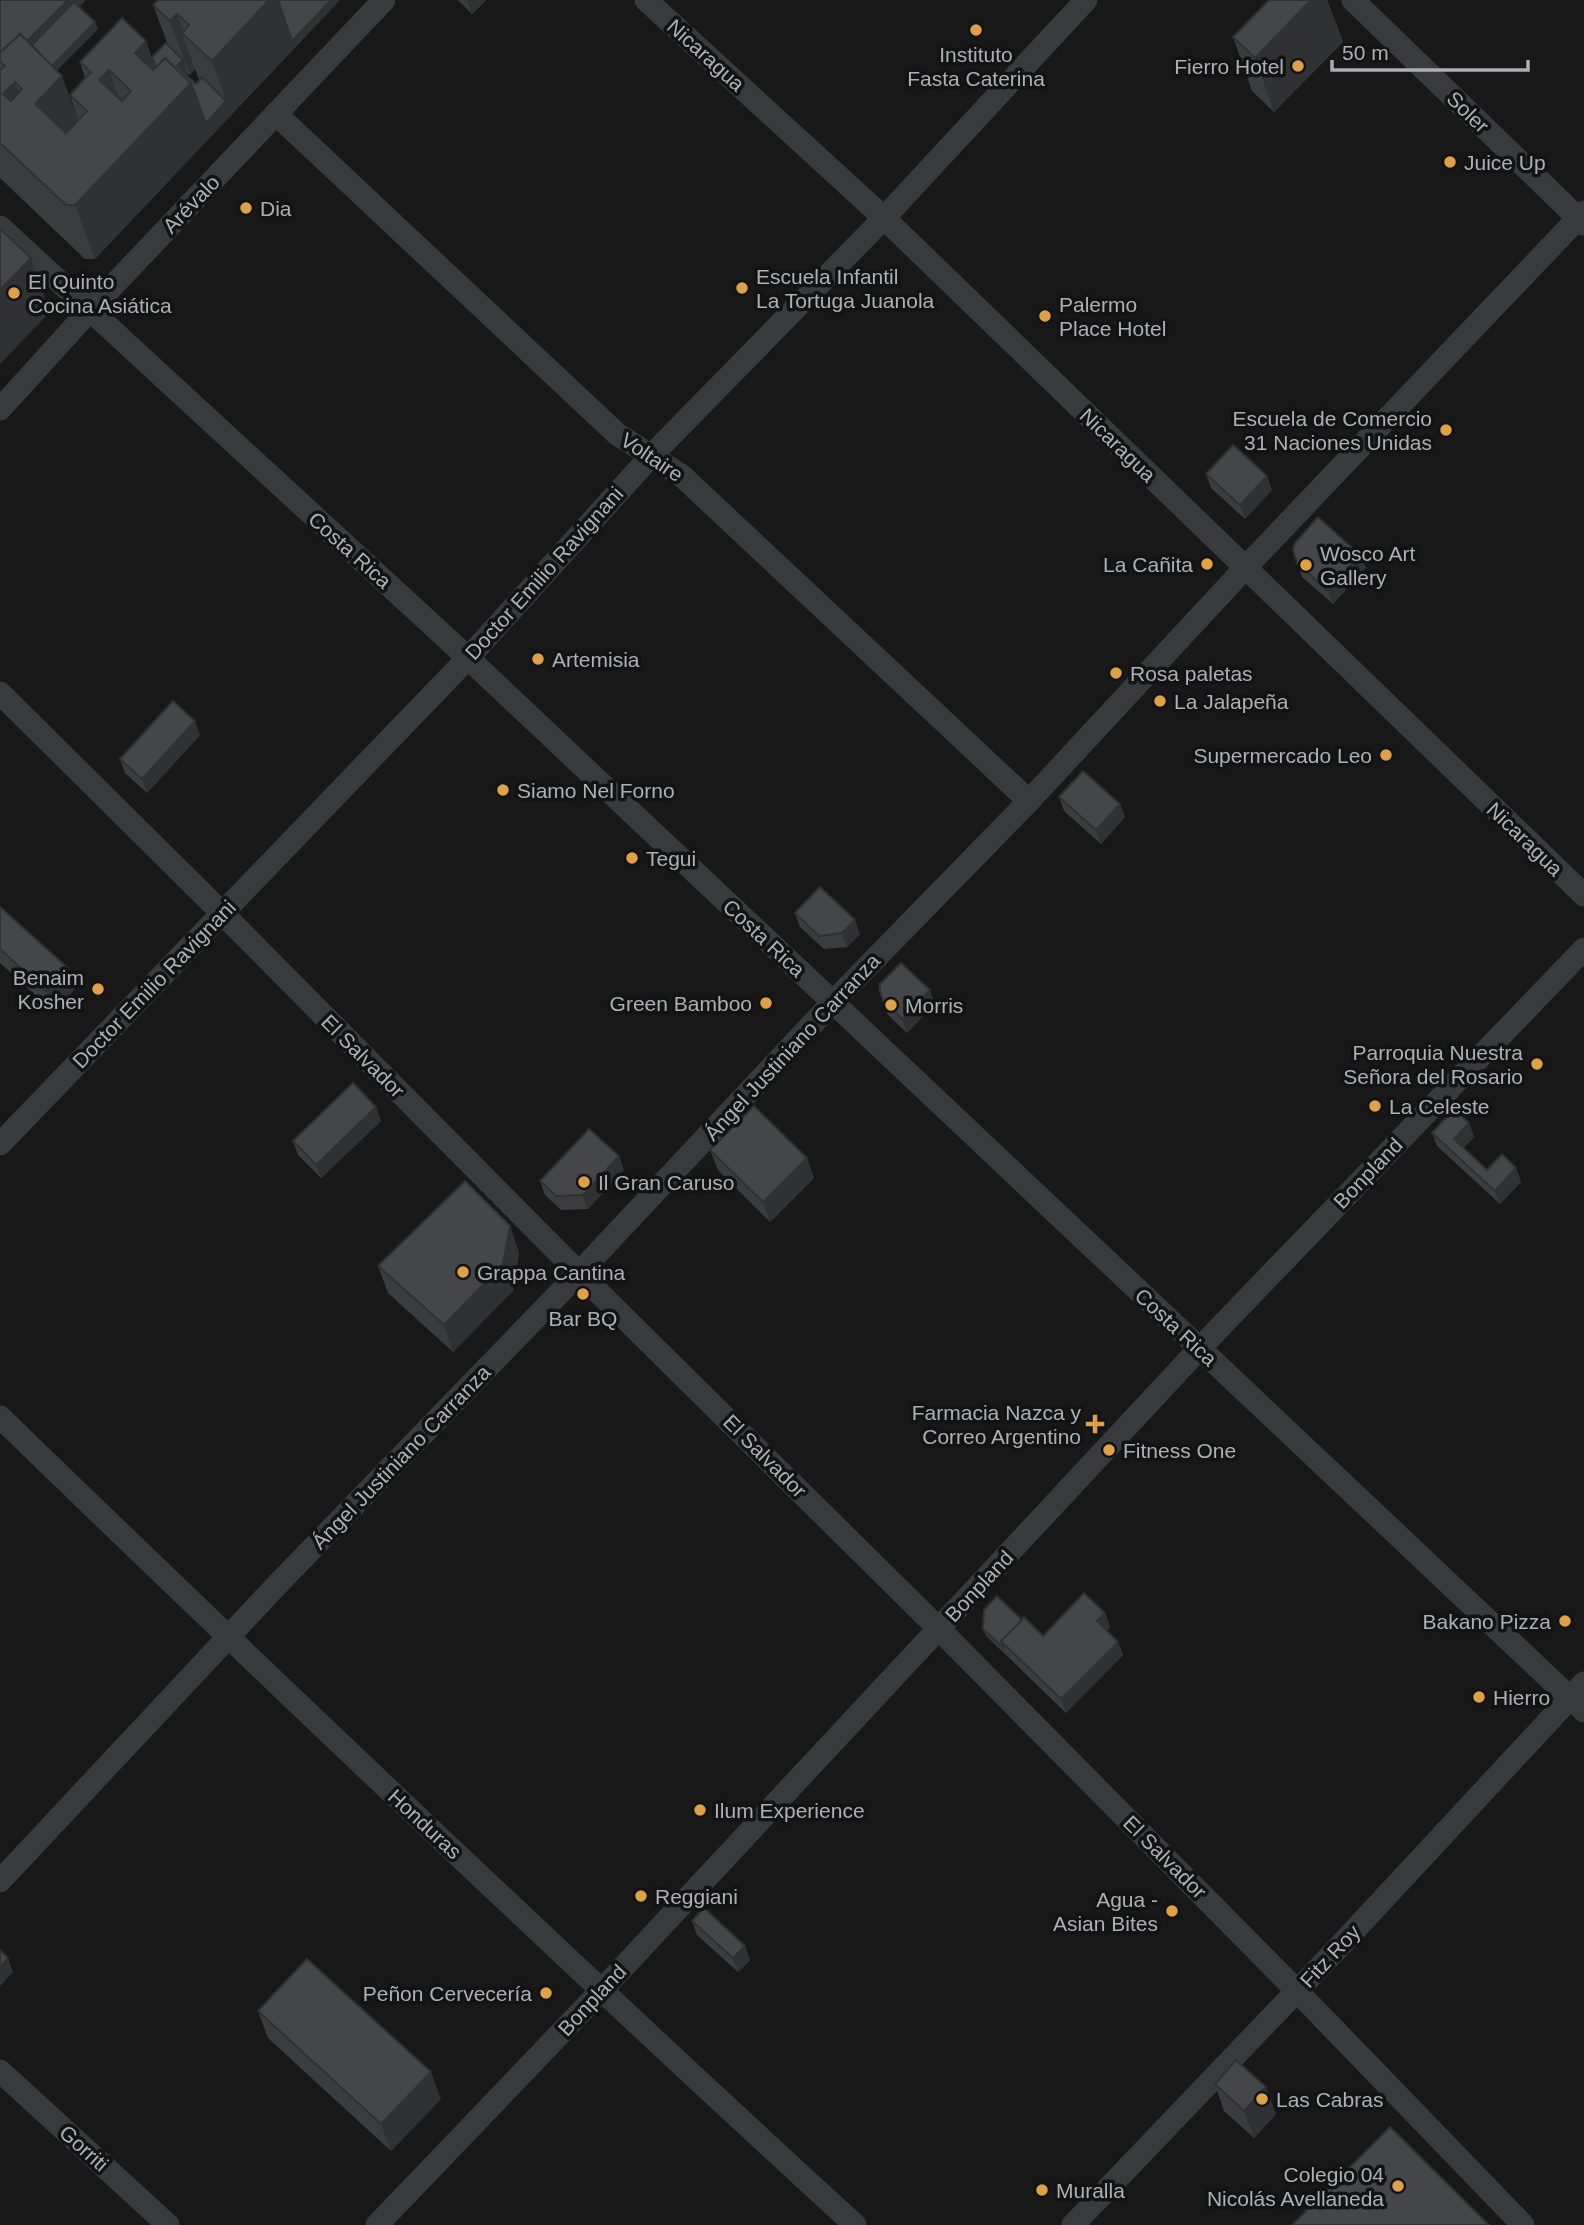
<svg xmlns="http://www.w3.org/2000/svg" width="1584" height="2225" viewBox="0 0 1584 2225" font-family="Helvetica,sans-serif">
	<rect width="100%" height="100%" fill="#181819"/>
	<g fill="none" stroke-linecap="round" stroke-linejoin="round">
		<g stroke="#393a3e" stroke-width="23">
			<polyline points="646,0 884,218 1584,895"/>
			<polyline points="1353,0 1584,224"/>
			<polyline points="276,114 617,434 682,476 1029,801"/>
			<polyline points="0,227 468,658 1584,1711"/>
			<polyline points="0,409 89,311 384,0"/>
			<polyline points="0,693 222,913 579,1273 939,1629 1297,1991 1523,2225"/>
			<polyline points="0,1144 468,658 651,456 884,218 1086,0"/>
			<path d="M0,1417C282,1690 566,1960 855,2225"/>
			<polyline points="0,1881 275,1587 579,1273 832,1003 1029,801 1245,568 1584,212"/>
			<polyline points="0,2071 168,2225"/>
			<polyline points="377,2225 601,1991 1199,1349 1584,949"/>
			<polyline points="1073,2225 1337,1949 1584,1683"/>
		</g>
	</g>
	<g fill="#3b3c3f" fill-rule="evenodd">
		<path d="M0,0H86L79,7L98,29L57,70L78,120L70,95L85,78L80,62L152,57L168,45L153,5L340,0L95,259H85L0,178ZM195,69L199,80L196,84L187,75L188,74L190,75Z"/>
		<polygon points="458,0 486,0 472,14"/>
		<polygon points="1269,0 1327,0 1343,42 1274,112 1252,91 1233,37"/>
		<polygon points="1206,474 1267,476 1272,490 1245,519 1211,488"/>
		<polygon points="1360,555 1366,568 1333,604 1302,577 1297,563"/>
		<polygon points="200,735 147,793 125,773 120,759"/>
		<polygon points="1059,797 1120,804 1125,817 1101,844 1064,811"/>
		<polygon points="0,907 68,968 75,989 54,1012 0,963"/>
		<polygon points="795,913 860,934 847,947 824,949 800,927"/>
		<polygon points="880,991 935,1004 907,1033 888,1015"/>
		<polygon points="376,1107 381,1121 321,1178 298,1155 293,1141"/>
		<polygon points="1469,1123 1474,1137 1463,1148 1487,1170 1516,1168 1521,1182 1500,1204 1437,1146 1432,1133"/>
		<polygon points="710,1150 807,1158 814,1178 770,1222 718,1170"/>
		<polygon points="624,1170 588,1209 561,1210 545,1195 540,1181"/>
		<polygon points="510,1226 519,1253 513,1291 453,1352 388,1293 378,1266"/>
		<polygon points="1105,1613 1110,1627 1106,1631 1123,1655 1066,1713 1006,1655 986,1636 983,1629 1022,1620 1043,1636"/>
		<polygon points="692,1921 745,1946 750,1960 738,1972 697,1935"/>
		<polygon points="258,2011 441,2099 391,2151 268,2038"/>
		<polygon points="1215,2084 1276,2114 1254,2138 1224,2111"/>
	</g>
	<g fill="#303133">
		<polygon points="68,0 86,0 9,78 4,65"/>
		<polygon points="269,0 340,0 95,259 75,205 191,83 226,101 212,61"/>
		<polygon points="467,0 486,0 472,14"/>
		<polygon points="1311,0 1327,0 1343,42 1274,112 1255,58"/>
		<polygon points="177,14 185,35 182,33 195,69 190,75 170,21"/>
		<polygon points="95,22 98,29 26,100 24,93"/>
		<polygon points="146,41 166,95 135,53"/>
		<polygon points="183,60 188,74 182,80 177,66"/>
		<polygon points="109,70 128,124 99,80"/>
		<polygon points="62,76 82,130 55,158 35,104"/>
		<polygon points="15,82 34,136 3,94"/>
		<polygon points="0,239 31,258 50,312 0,364"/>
		<polygon points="1267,476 1272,490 1245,519 1240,505"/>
		<polygon points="1360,555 1366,568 1333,604 1328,591"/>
		<polygon points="195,721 200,735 147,793 142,779"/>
		<polygon points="1120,804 1125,817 1101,844 1096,830"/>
		<polygon points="855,920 860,934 847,947 842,933"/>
		<polygon points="68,968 75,989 54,1012 46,991"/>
		<polygon points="930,990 935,1004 907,1033 902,1019"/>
		<polygon points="376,1107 381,1121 321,1178 316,1165"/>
		<polygon points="1469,1123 1474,1137 1459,1153 1454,1139"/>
		<polygon points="619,1156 624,1170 588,1209 583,1195"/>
		<polygon points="807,1158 814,1178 770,1222 763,1202"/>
		<polygon points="1516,1168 1521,1182 1500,1204 1495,1191"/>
		<polygon points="510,1226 519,1253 513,1291 453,1352 444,1325"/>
		<polygon points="1105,1613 1110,1627 1102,1635 1097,1621"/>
		<polygon points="1118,1642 1123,1655 1066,1713 1061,1699"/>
		<polygon points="745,1946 750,1960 738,1972 733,1958"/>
		<polygon points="8,1958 13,1972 0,1986 0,1967"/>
		<polygon points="431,2072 441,2099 391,2151 381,2124"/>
		<polygon points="1266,2087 1276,2114 1254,2138 1244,2111"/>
	</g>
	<g fill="#454649" stroke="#303133" stroke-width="2" fill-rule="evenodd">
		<polygon points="0,0 68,0 27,41 20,34 0,53"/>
		<polygon points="158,0 269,0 212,61 182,33 189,25 177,14 170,21 153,5"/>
		<polygon points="278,0 331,0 292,41"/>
		<polygon points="1269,0 1311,0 1255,58 1233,37"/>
		<polygon points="74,2 95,22 52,66 32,45"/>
		<path d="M122,18L146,41L135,53L153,70L165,58L191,83L75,205H66L0,143V70L5,66L0,61V53L20,34L62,76L35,104L66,133L87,111L70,95L91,72L80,62ZM109,70L131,91L122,101L99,80ZM15,82L22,89L11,101L3,94Z"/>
		<polygon points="166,43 183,60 177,66 196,84 202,77 226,101 206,123 191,83 165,58 156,67 152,57"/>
		<polygon points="0,229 31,258 0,290"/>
		<polygon points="1233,445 1267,476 1240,505 1206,474"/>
		<polygon points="1318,517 1360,555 1328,591 1297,563 1293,550 1295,543"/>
		<polygon points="173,701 195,721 142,779 120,759"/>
		<polygon points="1083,771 1120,804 1096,830 1059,797"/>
		<polygon points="820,887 855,920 842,933 819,936 795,913"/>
		<polygon points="0,907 68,968 46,991 0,949"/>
		<polygon points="901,963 930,990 902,1019 883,1001 880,991 880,984"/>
		<polygon points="353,1083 376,1107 316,1165 293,1141"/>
		<polygon points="754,1106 807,1158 763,1202 710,1150"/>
		<polygon points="1454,1109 1469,1123 1454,1139 1487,1170 1502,1154 1516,1168 1495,1191 1432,1133"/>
		<polygon points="589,1129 619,1156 583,1195 556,1196 540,1181"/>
		<polygon points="465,1181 510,1226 503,1264 444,1325 378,1266"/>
		<polygon points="1084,1593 1105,1613 1097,1621 1118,1642 1061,1699 1001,1641 1024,1617 1043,1636"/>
		<polygon points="997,1596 1022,1620 1001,1641 1004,1648 983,1629 984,1610"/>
		<polygon points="704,1908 745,1946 733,1958 692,1921"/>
		<polygon points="0,1950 8,1958 0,1967"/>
		<polygon points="307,1959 431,2072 381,2124 258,2011"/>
		<polygon points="1236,2060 1266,2087 1244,2111 1215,2084"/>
		<polygon points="1390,2127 1489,2225 1292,2225"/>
	</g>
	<g fill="#dfa04a" stroke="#131314" stroke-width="2.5">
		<circle cx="976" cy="30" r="7"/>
		<circle cx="1298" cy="66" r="7"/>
		<circle cx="1450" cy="162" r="7"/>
		<circle cx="246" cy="208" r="7"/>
		<circle cx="742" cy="288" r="7"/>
		<circle cx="14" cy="293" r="7"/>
		<circle cx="1045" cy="316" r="7"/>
		<circle cx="1446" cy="430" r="7"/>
		<circle cx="1207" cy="564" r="7"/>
		<circle cx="1306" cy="565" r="7"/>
		<circle cx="538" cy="659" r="7"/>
		<circle cx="1116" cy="673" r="7"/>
		<circle cx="1160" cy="701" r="7"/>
		<circle cx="1386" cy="755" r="7"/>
		<circle cx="503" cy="790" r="7"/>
		<circle cx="632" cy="858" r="7"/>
		<circle cx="98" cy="989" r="7"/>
		<circle cx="766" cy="1003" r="7"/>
		<circle cx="891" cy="1005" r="7"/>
		<circle cx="1537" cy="1064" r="7"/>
		<circle cx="1375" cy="1106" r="7"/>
		<circle cx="584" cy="1182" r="7"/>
		<circle cx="463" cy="1272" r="7"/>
		<circle cx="583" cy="1294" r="7"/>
		<path d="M1091.5 1413.5h7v7h7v7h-7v7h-7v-7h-7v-7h7z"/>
		<circle cx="1109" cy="1450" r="7"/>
		<circle cx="1565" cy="1621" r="7"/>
		<circle cx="1479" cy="1697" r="7"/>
		<circle cx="700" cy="1810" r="7"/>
		<circle cx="641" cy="1896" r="7"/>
		<circle cx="1172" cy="1911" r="7"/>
		<circle cx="546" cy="1993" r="7"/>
		<circle cx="1262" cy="2099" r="7"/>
		<circle cx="1398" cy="2186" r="7"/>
		<circle cx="1042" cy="2190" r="7"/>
	</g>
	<g text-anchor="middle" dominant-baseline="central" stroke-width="7" stroke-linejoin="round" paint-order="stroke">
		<g font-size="21" fill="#abb0b8" stroke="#131314" text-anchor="start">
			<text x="976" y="54" text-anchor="middle">Instituto<tspan x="976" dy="24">Fasta Caterina</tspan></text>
			<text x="1284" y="66" text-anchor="end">Fierro Hotel</text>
			<text x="1464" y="162">Juice Up</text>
			<text x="260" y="208">Dia</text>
			<text x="756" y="276">Escuela Infantil<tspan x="756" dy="24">La Tortuga Juanola</tspan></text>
			<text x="28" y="281">El Quinto<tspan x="28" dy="24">Cocina Asiática</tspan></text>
			<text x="1059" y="304">Palermo<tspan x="1059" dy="24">Place Hotel</tspan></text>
			<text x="1432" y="418" text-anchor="end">Escuela de Comercio<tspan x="1432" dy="24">31 Naciones Unidas</tspan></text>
			<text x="1320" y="553">Wosco Art<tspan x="1320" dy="24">Gallery</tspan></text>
			<text x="1193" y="564" text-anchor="end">La Cañita</text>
			<text x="552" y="659">Artemisia</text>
			<text x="1130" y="673">Rosa paletas</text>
			<text x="1174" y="701">La Jalapeña</text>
			<text x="1372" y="755" text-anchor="end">Supermercado Leo</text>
			<text x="517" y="790">Siamo Nel Forno</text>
			<text x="646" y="858">Tegui</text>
			<text x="84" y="977" text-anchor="end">Benaim<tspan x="84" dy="24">Kosher</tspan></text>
			<text x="752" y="1003" text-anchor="end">Green Bamboo</text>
			<text x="905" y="1005">Morris</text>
			<text x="1523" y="1052" text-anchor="end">Parroquia Nuestra<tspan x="1523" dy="24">Señora del Rosario</tspan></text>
			<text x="1389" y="1106">La Celeste</text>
			<text x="598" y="1182">Il Gran Caruso</text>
			<text x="477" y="1272">Grappa Cantina</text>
			<text x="583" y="1318" text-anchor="middle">Bar BQ</text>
			<text x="1081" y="1412" text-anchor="end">Farmacia Nazca y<tspan x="1081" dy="24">Correo Argentino</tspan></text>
			<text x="1123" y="1450">Fitness One</text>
			<text x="1551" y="1621" text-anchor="end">Bakano Pizza</text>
			<text x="1493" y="1697">Hierro</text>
			<text x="714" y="1810">Ilum Experience</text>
			<text x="655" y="1896">Reggiani</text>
			<text x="1158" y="1899" text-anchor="end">Agua -<tspan x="1158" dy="24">Asian Bites</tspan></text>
			<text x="532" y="1993" text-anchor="end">Peñon Cervecería</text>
			<text x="1276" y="2099">Las Cabras</text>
			<text x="1384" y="2174" text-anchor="end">Colegio 04<tspan x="1384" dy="24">Nicolás Avellaneda</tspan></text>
			<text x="1056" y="2190">Muralla</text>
		</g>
		<g font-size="21" fill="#abb0b8" stroke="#131314">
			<text transform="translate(706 55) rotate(42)">Nicaragua</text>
			<text transform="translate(1468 112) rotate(44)">Soler</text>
			<text transform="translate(191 204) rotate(-46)">Arévalo</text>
			<text transform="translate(1118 445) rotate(44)">Nicaragua</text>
			<text transform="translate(652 457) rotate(34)">Voltaire</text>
			<text transform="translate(350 550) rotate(42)">Costa Rica</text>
			<text transform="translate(544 573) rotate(-48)">Doctor Emilio Ravignani</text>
			<text transform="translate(1525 839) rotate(44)">Nicaragua</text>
			<text transform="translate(764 938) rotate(43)">Costa Rica</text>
			<text transform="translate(154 984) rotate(-46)">Doctor Emilio Ravignani</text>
			<text transform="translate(792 1047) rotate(-47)">Ángel Justiniano Carranza</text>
			<text transform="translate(363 1056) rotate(45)">El Salvador</text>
			<text transform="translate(1368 1173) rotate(-46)">Bonpland</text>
			<text transform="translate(1176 1327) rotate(43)">Costa Rica</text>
			<text transform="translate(765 1456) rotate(45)">El Salvador</text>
			<text transform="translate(401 1457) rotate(-46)">Ángel Justiniano Carranza</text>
			<text transform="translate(979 1586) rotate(-47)">Bonpland</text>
			<text transform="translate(425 1824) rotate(43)">Honduras</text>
			<text transform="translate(1165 1857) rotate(45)">El Salvador</text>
			<text transform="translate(1330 1956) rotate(-47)">Fitz Roy</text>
			<text transform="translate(592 2000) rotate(-47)">Bonpland</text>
			<text transform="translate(84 2148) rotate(42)">Gorriti</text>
		</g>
	</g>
	<path d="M1332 60v10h196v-10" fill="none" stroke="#abb0b8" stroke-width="3.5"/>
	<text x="1342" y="60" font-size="21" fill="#abb0b8" stroke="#131314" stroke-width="5" paint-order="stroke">50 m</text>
</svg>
